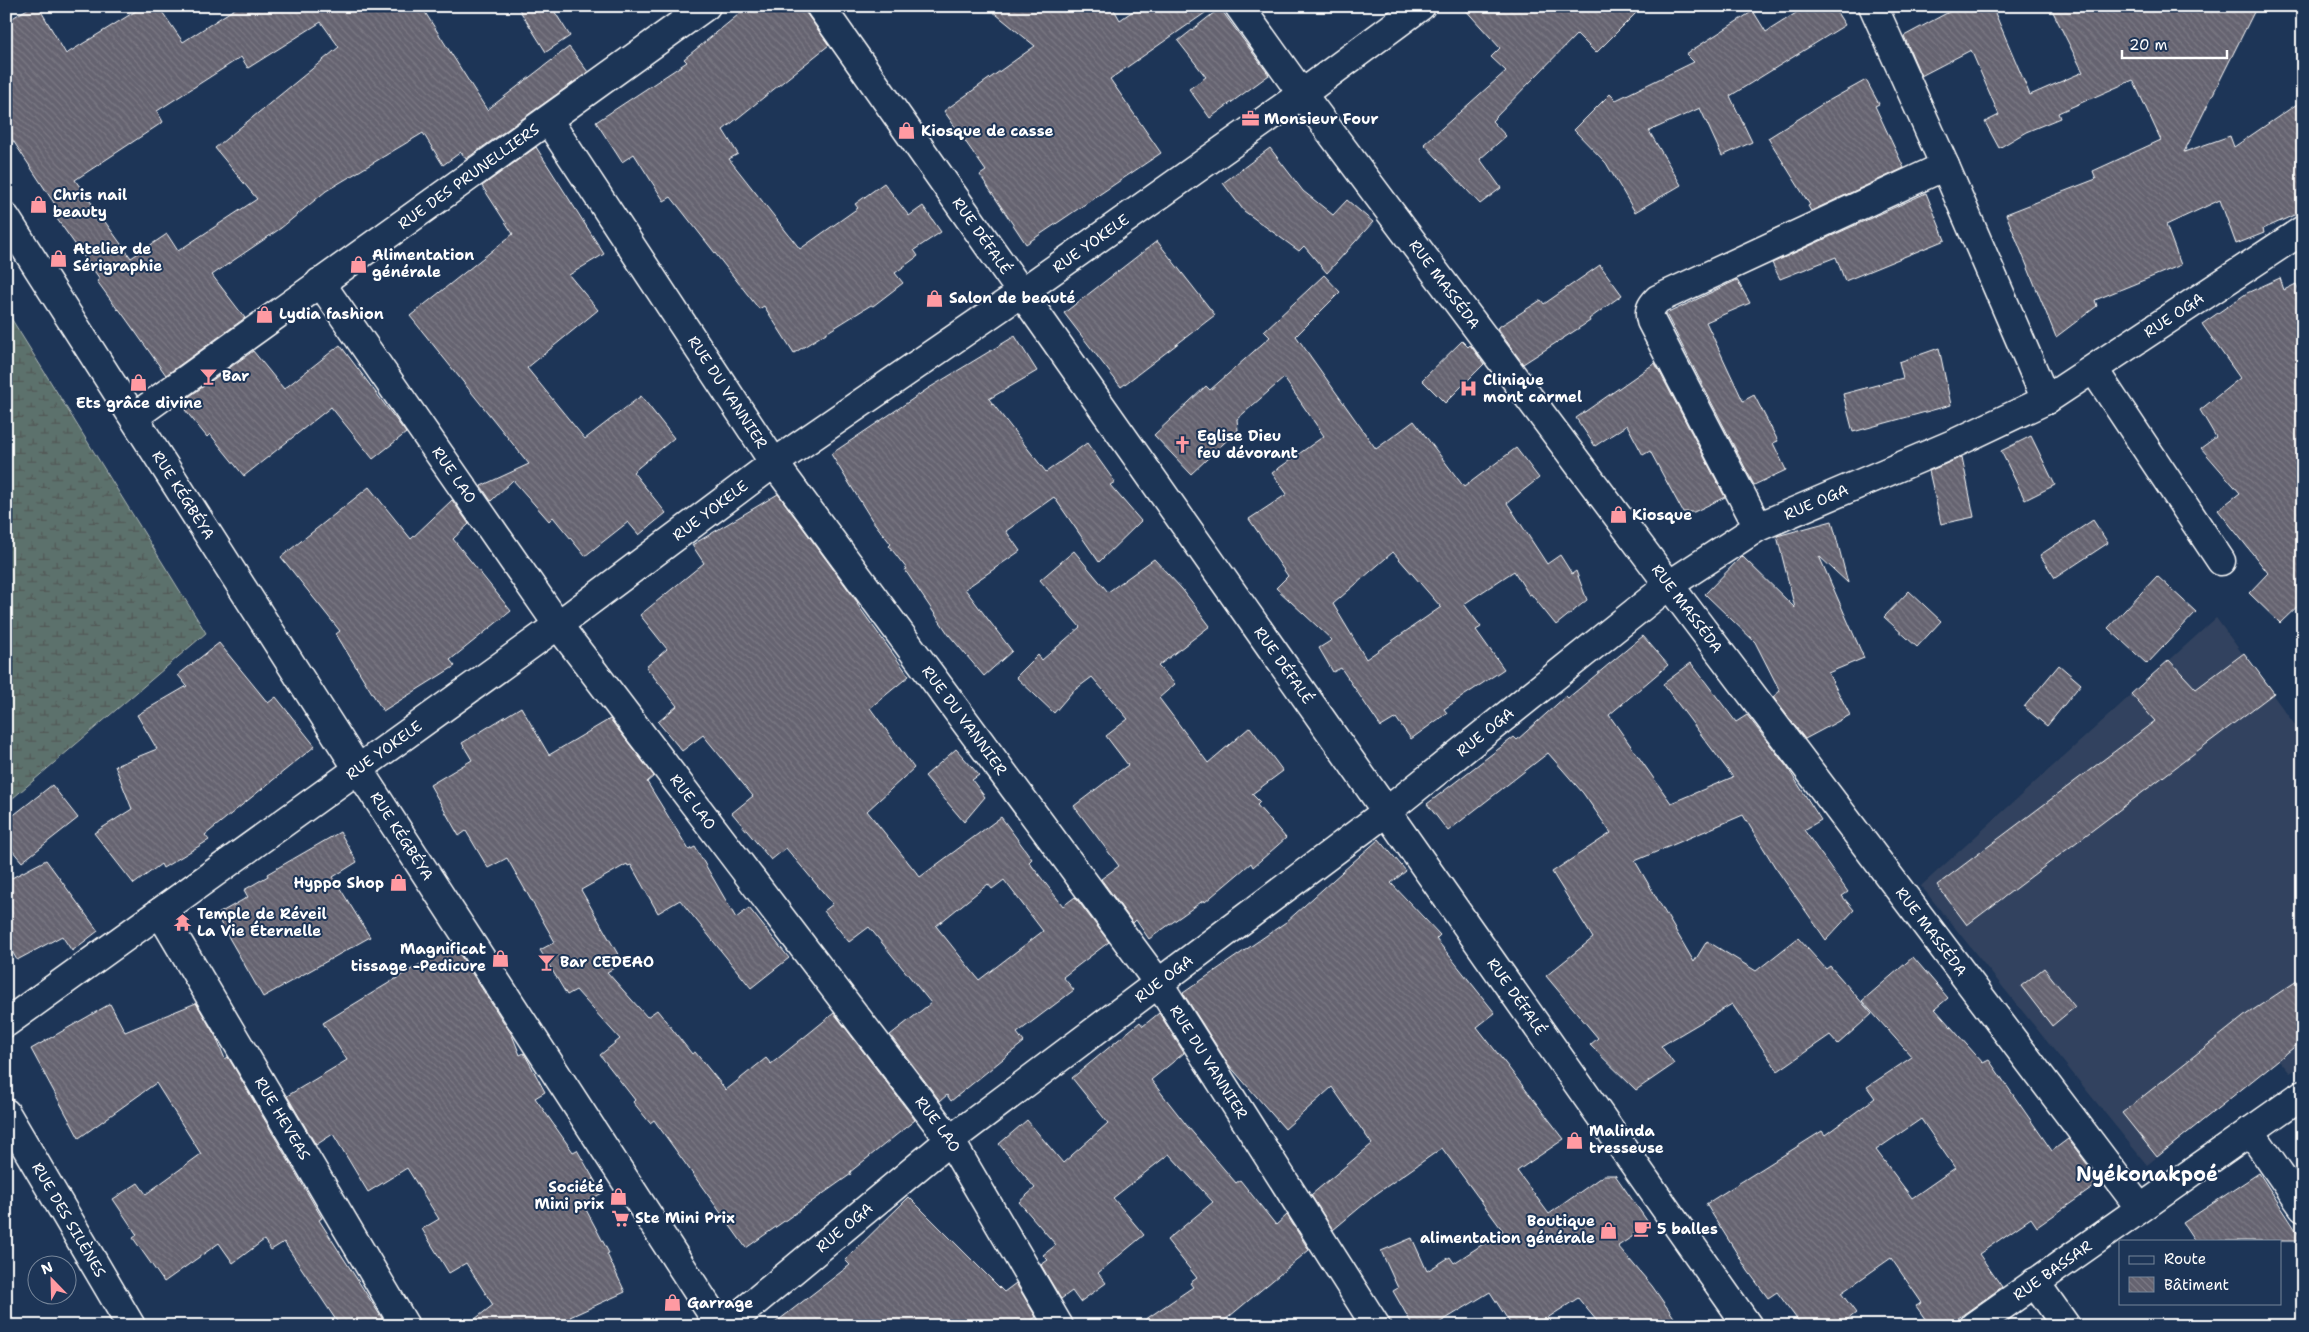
<svg xmlns="http://www.w3.org/2000/svg" width="2309" height="1332" viewBox="0 0 2309 1332" font-family="'Shantell Sans',sans-serif">
	<defs>
		<pattern id="wetland-marsh" width="20" height="14" patternUnits="userSpaceOnUse" patternTransform="scale(1.25)"><rect width="20" height="14" fill="#5c716c"/><path d="M1 5h8M5 5V1M11 12h8M15 12V8" fill="none" stroke="#525957"/></pattern>
		<pattern id="building-back-hatch" width="6" height="6" patternUnits="userSpaceOnUse" patternTransform="scale(1.25)"><rect width="6" height="6" fill="#656370"/><path d="M-1 5l2 2M0 0l6 6M5-1l2 2" fill="none" stroke="#7c7a85"/></pattern>
	</defs>
	<rect width="100%" height="100%" fill="#1d3557"/>
	<filter id="ink" filterUnits="userSpaceOnUse"><feTurbulence type="fractalNoise" baseFrequency=".02" numOctaves="2"/><feDisplacementMap in="SourceGraphic" scale="10" xChannelSelector="R" yChannelSelector="G"/><feConvolveMatrix kernelMatrix="1 2 1 2 8 2 1 2 1" color-interpolation-filters="sRGB"/></filter>
	<g filter="url(#ink)">
		<polygon fill="#33435e" points="2216,618 2303,736 2303,1064 2290,1073 2279,1060 2147,1165 1921,886"/>
		<polygon fill="url(#wetland-marsh)" stroke="#aeb8b6" points="6,310 206,633 6,804"/>
		<g fill="url(#building-back-hatch)" stroke="#fff" fill-rule="evenodd">
			<path d="M32,6H38L66,54L144,6H158L183,42L239,6H421L487,110L569,47L588,72L466,159L461,152L443,165L423,133L326,191L281,228L212,275L245,318L166,375L119,309L118,310L97,281L100,279L57,219L62,215L6,130V22ZM321,22L339,47L215,148L257,199L178,251L167,234L131,258L75,180L163,122L157,111L241,57L248,68Z"/>
			<polygon points="517,6 551,6 570,36 546,52"/>
			<polygon points="749,6 801,6 829,45 723,130 738,154 729,159 800,249 858,208 855,204 884,183 909,216 923,206 941,232 914,250 918,256 895,273 903,283 873,306 871,305 794,353 764,306 759,309 671,197 664,201 634,154 622,162 596,122 687,62 684,59"/>
			<polygon points="986,6 1112,6 1120,20 1140,6 1215,6 1110,79 1161,153 1026,244 980,175 986,171 944,111 1035,46"/>
			<polygon points="1462,6 1643,6 1596,53 1577,34 1492,121 1506,136 1480,159 1501,188 1480,204 1424,144 1506,71 1491,57 1500,48"/>
			<polygon points="1807,6 1833,6 1845,25 1730,96 1752,142 1722,156 1700,108 1649,131 1681,185 1635,212 1606,163 1574,130 1610,94 1616,100 1694,62 1686,54 1753,11 1766,32"/>
			<polygon points="1960,6 1992,6 2030,95 2083,72 2050,6 2257,6 2184,152 2230,136 2234,147 2303,100 2303,211 2263,229 2264,233 2236,244 2220,200 2166,225 2181,265 2095,300 2097,306 2056,337 2006,214 2096,179 2093,171 2161,140 2133,80 2058,113 2060,118 2026,132 1999,148 1985,122 1999,115 1971,50 1921,76 1904,36"/>
			<polygon points="1220,8 1269,75 1210,118 1189,89 1206,77 1178,41"/>
			<polygon points="1866,80 1879,104 1875,106 1904,168 1811,211 1808,206 1810,205 1768,138 1821,105"/>
			<polygon points="536,147 604,254 569,275 598,310 527,368 585,439 641,396 674,438 633,472 666,513 639,535 628,522 585,556 553,517 549,521 513,480 491,501 481,486 529,464 410,316 513,234 482,186"/>
			<polygon points="1270,148 1303,191 1333,215 1347,200 1373,222 1327,273 1304,246 1299,251 1244,211 1223,183"/>
			<polygon points="1926,193 1945,240 1845,281 1836,257 1780,279 1772,263"/>
			<polygon points="1157,241 1215,315 1121,387 1064,313"/>
			<polygon points="1600,265 1622,295 1589,319 1590,321 1523,364 1497,328 1541,300 1544,304"/>
			<path d="M1324,275L1340,292L1296,336L1376,449L1414,421L1464,487L1516,448L1539,478L1507,503L1547,564L1560,555L1572,574L1576,571L1587,600L1556,625L1531,594L1529,595L1514,571L1464,604L1481,627L1476,630L1504,669L1444,709L1447,713L1411,739L1396,718L1381,727L1341,668L1333,672L1319,648L1332,640L1276,588L1288,576L1249,519L1287,494L1272,473L1324,436L1284,378L1237,419L1238,430L1191,474L1154,435L1206,386L1210,390L1270,337L1264,331ZM1393,552L1441,607L1366,659L1333,604Z"/>
			<polygon points="2280,278 2284,290 2296,284 2303,299 2303,601 2280,623 2249,593 2268,573 2218,510 2240,493 2201,448 2216,437 2200,410 2240,378 2202,324 2247,293"/>
			<polygon points="1737,280 1750,303 1706,322 1743,401 1754,395 1778,441 1773,443 1786,470 1754,485 1666,314"/>
			<polygon points="1015,336 1037,371 989,399 1046,472 1087,443 1115,482 1110,485 1141,521 1099,562 1054,497 1006,531 1020,551 965,589 1012,651 984,676 949,635 905,570 907,569 889,546 891,544 872,520 831,454 929,388"/>
			<polygon points="1462,341 1468,347 1470,345 1484,364 1445,403 1422,380"/>
			<polygon points="340,345 406,433 373,459 331,407 244,476 210,434 207,437 185,410 188,407 183,401 253,351 284,389"/>
			<polygon points="1939,348 1951,405 1853,432 1843,394 1903,378 1899,362"/>
			<polygon points="1655,363 1725,497 1694,512 1683,512 1650,451 1643,455 1627,425 1595,446 1576,418"/>
			<polygon points="2031,436 2055,485 2025,500 2001,451"/>
			<polygon points="1962,457 1974,517 1941,524 1929,471"/>
			<polygon points="369,487 411,539 452,500 469,524 453,539 511,611 450,660 455,666 383,711 336,634 340,631 281,557"/>
			<path d="M778,494L858,603L857,604L909,676L870,708L914,768L867,811L920,877L1001,817L1032,859L1029,862L1063,906L1075,897L1109,942L1063,977L1074,990L1017,1033L1024,1042L951,1101L947,1095L940,1101L890,1035L931,1003L869,927L849,942L824,911L833,904L786,848L771,860L732,813L753,796L703,735L682,751L658,722L677,706L646,667L667,649L640,615L704,563L692,545ZM1004,880L1043,931L979,980L936,926L988,884L992,889Z"/>
			<polygon points="2093,520 2108,543 2055,578 2040,555"/>
			<polygon points="1832,521 1848,583 1819,556 1864,658 1828,673 1850,715 1805,739 1773,697 1780,691 1755,642 1705,594 1742,556 1795,608 1777,536"/>
			<polygon points="1074,551 1108,592 1154,559 1182,589 1210,626 1158,666 1175,684 1159,698 1208,763 1250,727 1283,771 1252,794 1260,802 1257,805 1286,838 1253,867 1251,863 1205,902 1204,900 1149,939 1136,920 1133,923 1101,879 1119,866 1074,806 1128,765 1106,736 1128,719 1092,677 1072,692 1054,713 1016,677 1038,655 1042,660 1080,627 1040,580"/>
			<polygon points="2157,576 2196,612 2147,664 2108,628"/>
			<polygon points="1909,591 1941,621 1917,647 1884,617"/>
			<polygon points="1643,636 1668,665 1609,715 1671,803 1733,777 1663,684 1691,663 1736,722 1747,715 1787,767 1821,820 1804,830 1848,892 1842,896 1854,910 1826,940 1775,867 1743,815 1635,861 1694,962 1707,941 1756,971 1798,938 1826,969 1830,966 1872,1014 1838,1044 1830,1035 1778,1071 1732,1004 1661,1046 1674,1064 1636,1090 1590,1045 1598,1038 1546,976 1593,938 1552,872 1611,833 1583,793 1548,753 1448,831 1427,804 1514,737 1517,740 1566,696 1568,698"/>
			<polygon points="219,643 268,703 276,697 315,746 205,835 209,840 163,868 161,864 134,884 94,833 132,809 115,766 157,749 137,715 187,686 178,675"/>
			<polygon points="2244,653 2274,693 1967,925 1937,885 2155,721 2131,694 2169,660 2196,689"/>
			<polygon points="2059,665 2081,684 2047,726 2024,707"/>
			<polygon points="521,707 549,755 610,719 654,776 647,782 689,850 695,847 736,918 749,908 789,958 751,988 680,900 658,913 631,865 628,866 627,864 581,890 623,963 607,972 647,1017 657,1010 692,1054 695,1052 726,1090 766,1058 771,1064 834,1013 915,1120 850,1172 851,1174 746,1248 654,1120 650,1123 633,1102 635,1100 600,1055 620,1039 576,990 567,995 540,950 555,942 507,858 488,868 466,831 459,836 430,785 472,760 462,743"/>
			<polygon points="956,749 979,775 972,780 985,797 964,822 925,776"/>
			<polygon points="52,785 78,818 22,862 6,843 6,821"/>
			<polygon points="340,832 357,862 333,877 370,937 263,997 216,915 248,897 244,890 268,876 267,874"/>
			<polygon points="1379,839 1406,871 1391,883 1440,935 1436,939 1495,1013 1477,1027 1564,1139 1517,1171 1549,1214 1604,1175 1615,1175 1650,1225 1618,1246 1652,1286 1680,1326 1601,1326 1578,1298 1535,1326 1512,1326 1490,1292 1434,1326 1413,1326 1393,1291 1398,1288 1381,1251 1412,1238 1427,1271 1450,1257 1454,1263 1503,1231 1442,1148 1376,1194 1333,1230 1311,1195 1372,1144 1332,1087 1285,1129 1228,1064 1183,993 1286,922"/>
			<polygon points="46,860 98,931 72,951 62,936 17,960 6,941 6,881"/>
			<polygon points="453,944 512,1035 520,1055 524,1053 545,1092 535,1098 573,1152 577,1150 602,1193 583,1204 609,1253 607,1254 625,1292 570,1317 576,1326 466,1326 493,1305 466,1263 449,1273 422,1229 439,1219 407,1168 368,1192 333,1134 316,1145 287,1096 347,1060 323,1023"/>
			<path d="M1913,957L1948,998L1935,1009L1983,1063L1989,1060L2052,1151L2068,1139L2101,1182L2037,1227L2031,1218L1979,1254L2002,1287L1947,1326H1930L1916,1306L1922,1303L1891,1258L1841,1293L1856,1313L1839,1326H1802L1777,1292L1768,1298L1748,1271L1706,1204L1822,1131L1825,1135L1875,1098L1867,1087L1912,1057L1862,1001ZM1921,1119L1955,1168L1912,1198L1876,1150Z"/>
			<polygon points="2044,968 2075,1007 2052,1026 2021,986"/>
			<polygon points="2303,977 2303,1040 2157,1157 2122,1113 2247,1014"/>
			<polygon points="196,1003 216,1037 225,1059 228,1057 322,1218 319,1220 387,1326 340,1326 284,1242 271,1250 264,1240 233,1263 219,1243 164,1282 133,1238 137,1235 113,1199 138,1183 146,1194 201,1154 156,1083 79,1138 31,1049 110,1004 125,1032"/>
			<polygon points="1159,1013 1184,1053 1151,1080 1188,1127 1236,1183 1240,1180 1276,1225 1287,1215 1309,1250 1218,1326 1136,1326 1193,1287 1190,1283 1197,1278 1167,1240 1213,1202 1169,1154 1113,1198 1144,1235 1098,1273 1106,1283 1080,1302 1072,1291 1061,1299 1041,1265 1048,1260 1043,1255 1056,1245 1019,1202 1035,1188 999,1144 1027,1120 1063,1163 1108,1123 1072,1078 1140,1022 1143,1026"/>
			<polygon points="2259,1173 2303,1241 2195,1241 2183,1223"/>
			<polygon points="909,1197 1004,1292 1016,1283 1036,1317 1024,1326 771,1326 850,1265 845,1260"/>
		</g>
		<g fill="none" stroke-linecap="round" stroke-linejoin="round">
			<defs>
				<g id="minor">
					<path id="s1" d="M1239,6L1302,94L1669,585L2140,1208"/>
					<polyline points="1873,6 1945,166 2046,400"/>
					<path id="s2" d="M548,120L774,463L1159,984L1376,1326"/>
					<path id="s3" d="M6,218L358,769L720,1326"/>
					<path id="s4" d="M320,282L558,625L950,1140L1059,1326"/>
					<polyline points="2094,370 2221,561"/>
					<path id="s5" d="M134,417L706,6"/>
					<path d="M1758,527L1651,321C1648,311 1651,306 1658,299L1945,166"/>
					<path id="s6" d="M160,912L405,1326"/>
					<path id="s7" d="M6,1023L558,625L774,463L1021,293L1302,94L1421,6"/>
					<path id="s8" d="M6,1113L131,1326"/>
					<polyline points="2250,1131 2303,1207"/>
					<polyline points="2035,1282 2066,1326"/>
					<path id="s9" d="M726,1326L950,1140L1386,812L1669,585L1758,527L1953,444L2046,400L2303,230"/>
					<path id="s10" d="M1974,1326L2303,1094"/>
				</g>
				<g id="tertiary">
					<path id="s11" d="M820,6L1748,1326"/>
				</g>
			</defs>
			<use href="#minor" stroke="#fff" stroke-width="31"/>
			<use href="#tertiary" stroke="#fff" stroke-width="31"/>
			<use href="#minor" stroke="#1d3557" stroke-width="28"/>
			<use href="#tertiary" stroke="#1d3557" stroke-width="28"/>
		</g>
	</g>
	<defs>
		<symbol id="office-bare" viewBox="-9 -9 18 18"><path d="M-6-3h4V-5.5h4V-3h4V5H-6ZM-1-4.5V-3h2v-1.5ZM-6 0V1H6V0Z" fill="#ff9aa2" stroke="#1d3557" stroke-width="2.5" paint-order="stroke"/></symbol>
		<symbol id="shop-bare" viewBox="-9 -9 18 18"><path d="M-5-2.5h2.3a2.7 3.5 0 0 1 5.4 0H5L5.5 6h-11ZM-1.5-2.5h3a1.5 2.3 0 0 0-3 0Z" fill="#ff9aa2" stroke="#1d3557" stroke-width="2.5" paint-order="stroke"/></symbol>
		<symbol id="bar-bare" viewBox="-9 -9 18 18"><path d="M-6-5H6L.8 .8V4.5H3.5V6h-7V4.5H-.8V.8Z" fill="#ff9aa2" stroke="#1d3557" stroke-width="2.5" paint-order="stroke"/></symbol>
		<symbol id="hospital-bare" viewBox="-9 -9 18 18"><path d="M-5-5h3v3.5h4V-5h3V5h-3V1.5h-4V5h-3Z" fill="#ff9aa2" stroke="#1d3557" stroke-width="2.5" paint-order="stroke"/></symbol>
		<symbol id="church-bare" viewBox="-9 -9 18 18"><path d="M-1.2-6h2.4v3.5h3.3v2.4h-3.3V6h-2.4V-.1h-3.3v-2.4h3.3Z" fill="#ff9aa2" stroke="#1d3557" stroke-width="2.5" paint-order="stroke"/></symbol>
		<symbol id="temple-bare" viewBox="-9 -9 18 18"><path d="M0-6L5-2H3V0L6.5 2.5H4V6H1.5V3h-3V6H-4V2.5H-6.5L-3 0V-2H-5Z" fill="#ff9aa2" stroke="#1d3557" stroke-width="2.5" paint-order="stroke"/></symbol>
		<symbol id="supermarket-bare" viewBox="-9 -9 18 18"><path d="M-6-5.5h2.5l.6 2H6L4.5 2H-2.5L-4.4-4H-6ZM-1.5 3.2a1.3 1.3 0 1 0 .1 0ZM3 3.2a1.3 1.3 0 1 0 .1 0Z" fill="#ff9aa2" stroke="#1d3557" stroke-width="2.5" paint-order="stroke"/></symbol>
		<symbol id="cafe-bare" viewBox="-9 -9 18 18"><path d="M-5.5-4.5H6V0H3Q3 3.5 0 3.5H-2.5Q-5.5 3.5-5.5 0ZM3-3.2v2h1.7v-2ZM-6 4.5H4V6H-6Z" fill="#ff9aa2" stroke="#1d3557" stroke-width="2.5" paint-order="stroke"/></symbol>
	</defs>
	<g fill-rule="evenodd">
		<use href="#office-bare" x="1238" y="106" width="25" height="25"/>
		<use href="#shop-bare" x="894" y="118" width="25" height="25"/>
		<use href="#shop-bare" x="26" y="192" width="25" height="25"/>
		<use href="#shop-bare" x="46" y="246" width="25" height="25"/>
		<use href="#shop-bare" x="346" y="252" width="25" height="25"/>
		<use href="#shop-bare" x="922" y="286" width="25" height="25"/>
		<use href="#shop-bare" x="252" y="302" width="25" height="25"/>
		<use href="#bar-bare" x="196" y="364" width="25" height="25"/>
		<use href="#shop-bare" x="126" y="370" width="25" height="25"/>
		<use href="#hospital-bare" x="1456" y="376" width="25" height="25"/>
		<use href="#church-bare" x="1170" y="432" width="25" height="25"/>
		<use href="#shop-bare" x="1606" y="502" width="25" height="25"/>
		<use href="#shop-bare" x="386" y="870" width="25" height="25"/>
		<use href="#temple-bare" x="170" y="910" width="25" height="25"/>
		<use href="#shop-bare" x="488" y="946" width="25" height="25"/>
		<use href="#bar-bare" x="534" y="950" width="25" height="25"/>
		<use href="#shop-bare" x="1562" y="1128" width="25" height="25"/>
		<use href="#shop-bare" x="606" y="1184" width="25" height="25"/>
		<use href="#supermarket-bare" x="608" y="1206" width="25" height="25"/>
		<use href="#cafe-bare" x="1630" y="1216" width="25" height="25"/>
		<use href="#shop-bare" x="1596" y="1218" width="25" height="25"/>
		<use href="#shop-bare" x="660" y="1290" width="25" height="25"/>
	</g>
	<g text-anchor="middle" dominant-baseline="central" stroke-width="4" stroke-linejoin="round" paint-order="stroke">
		<g font-size="15" font-weight="bold" fill="#fff" stroke="#1d3557" text-anchor="start">
			<text x="1264" y="119">Monsieur Four</text>
			<text x="921" y="131">Kiosque de casse</text>
			<text x="53" y="195">Chris nail<tspan x="53" dy="17">beauty</tspan></text>
			<text x="73" y="249">Atelier de<tspan x="73" dy="17">Sérigraphie</tspan></text>
			<text x="372" y="255">Alimentation<tspan x="372" dy="17">générale</tspan></text>
			<text x="949" y="298">Salon de beauté</text>
			<text x="279" y="314">Lydia fashion</text>
			<text x="222" y="376">Bar</text>
			<text x="1483" y="380">Clinique<tspan x="1483" dy="17">mont carmel</tspan></text>
			<text x="139" y="403" text-anchor="middle">Ets grâce divine</text>
			<text x="1197" y="436">Eglise Dieu<tspan x="1197" dy="17">feu dévorant</tspan></text>
			<text x="1632" y="515">Kiosque</text>
			<text x="384" y="883" text-anchor="end">Hyppo Shop</text>
			<text x="197" y="914">Temple de Réveil<tspan x="197" dy="17">La Vie Éternelle</tspan></text>
			<text x="486" y="949" text-anchor="end">Magnificat<tspan x="486" dy="17">tissage -Pedicure</tspan></text>
			<text x="560" y="962">Bar CEDEAO</text>
			<text x="1589" y="1131">Malinda<tspan x="1589" dy="17">tresseuse</tspan></text>
			<text x="604" y="1187" text-anchor="end">Société<tspan x="604" dy="17">Mini prix</tspan></text>
			<text x="635" y="1218">Ste Mini Prix</text>
			<text x="1595" y="1221" text-anchor="end">Boutique<tspan x="1595" dy="17">alimentation générale</tspan></text>
			<text x="1657" y="1229">5 balles</text>
			<text x="687" y="1303">Garrage</text>
		</g>
		<g font-size="15" fill="#fff" stroke="#1d3557">
			<text stroke="none"><textPath href="#s5" startOffset="412">RUE DES PRUNELLIERS</textPath></text>
			<text stroke="none"><textPath href="#s11" startOffset="281">RUE DÉFALÉ</textPath></text>
			<text stroke="none"><textPath href="#s7" startOffset="1336">RUE YOKELE</textPath></text>
			<text stroke="none"><textPath href="#s1" startOffset="346">RUE MASSÉDA</textPath></text>
			<text stroke="none"><textPath href="#s9" startOffset="1774">RUE OGA</textPath></text>
			<text stroke="none"><textPath href="#s2" startOffset="326">RUE DU VANNIER</textPath></text>
			<text stroke="none"><textPath href="#s4" startOffset="235">RUE LAO</textPath></text>
			<text stroke="none"><textPath href="#s3" startOffset="329">RUE KÉGBÉYA</textPath></text>
			<text stroke="none"><textPath href="#s9" startOffset="1369">RUE OGA</textPath></text>
			<text stroke="none"><textPath href="#s7" startOffset="871">RUE YOKELE</textPath></text>
			<text stroke="none"><textPath href="#s1" startOffset="751">RUE MASSÉDA</textPath></text>
			<text stroke="none"><textPath href="#s11" startOffset="806">RUE DÉFALÉ</textPath></text>
			<text stroke="none"><textPath href="#s2" startOffset="731">RUE DU VANNIER</textPath></text>
			<text stroke="none"><textPath href="#s9" startOffset="964">RUE OGA</textPath></text>
			<text stroke="none"><textPath href="#s7" startOffset="466">RUE YOKELE</textPath></text>
			<text stroke="none"><textPath href="#s4" startOffset="640">RUE LAO</textPath></text>
			<text stroke="none"><textPath href="#s3" startOffset="734">RUE KÉGBÉYA</textPath></text>
			<text stroke="none"><textPath href="#s1" startOffset="1156">RUE MASSÉDA</textPath></text>
			<text stroke="none"><textPath href="#s9" startOffset="559">RUE OGA</textPath></text>
			<text stroke="none"><textPath href="#s11" startOffset="1211">RUE DÉFALÉ</textPath></text>
			<text stroke="none"><textPath href="#s2" startOffset="1151">RUE DU VANNIER</textPath></text>
			<text stroke="none"><textPath href="#s6" startOffset="240">RUE HEVEAS</textPath></text>
			<text stroke="none"><textPath href="#s4" startOffset="1045">RUE LAO</textPath></text>
			<text stroke="none"><textPath href="#s8" startOffset="124">RUE DES SILÈNES</textPath></text>
			<text stroke="none"><textPath href="#s9" startOffset="154">RUE OGA</textPath></text>
			<text stroke="none"><textPath href="#s10" startOffset="96">RUE BASSAR</textPath></text>
		</g>
		<g font-size="20" font-weight="bold" fill="#fff" stroke="#1d3557">
			<text x="2147" y="1174">Nyékonakpoé</text>
		</g>
	</g>
	<rect width="2309" height="1332" fill="none" stroke="#1d3557" stroke-width="25"/>
	<rect x="12" y="12" width="2284" height="1307" fill="none" stroke="#fff" stroke-width="2" filter="url(#ink)"/>
	<rect x="2119" y="1240" width="162" height="65" fill="#1d3557" stroke="#77869a"/>
	<rect x="2129" y="1256" width="25" height="8" fill="#1d3557" stroke="#77869a"/>
	<text x="2164" y="1264" font-size="15" fill="#ffffff">Route</text>
	<rect x="2129" y="1277" width="25" height="15" fill="url(#building-back-hatch)" stroke="#77869a"/>
	<text x="2164" y="1290" font-size="15" fill="#ffffff">Bâtiment</text>
	<g transform="translate(52 1280) rotate(337)"><circle r="24" fill="#1d3557" stroke="#77869a"/>
	<path d="M0-4L9 19L0 12L-9 19Z" fill="#ff9aa2"/>
	<text y="-8" font-size="14" font-weight="bold" text-anchor="middle" fill="#ffffff">N</text>
	</g>
	<path d="M2122 50v8h105v-8" fill="none" stroke="#ffffff" stroke-width="2.5"/>
	<text x="2129" y="50" font-size="15" fill="#ffffff" stroke="#1d3557" stroke-width="4" paint-order="stroke">20 m</text>
</svg>
